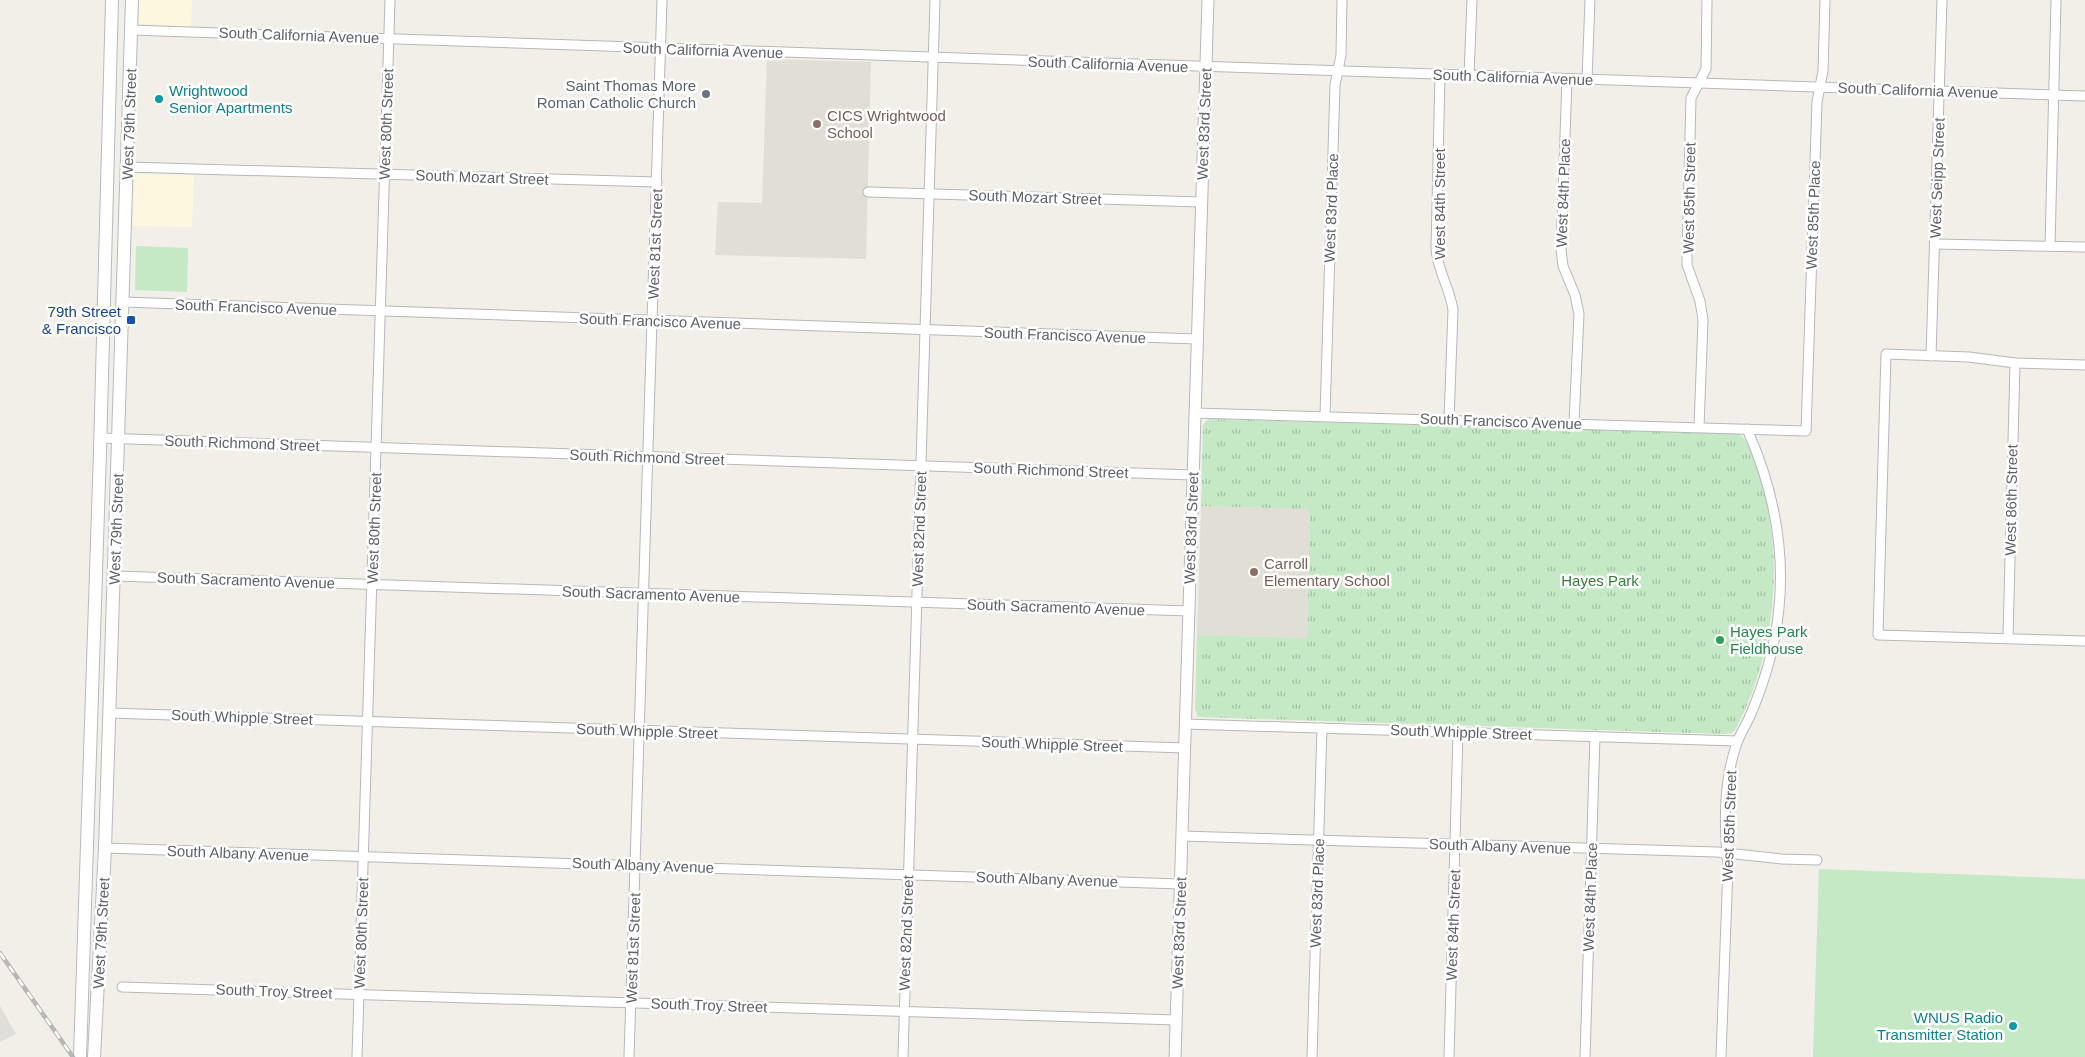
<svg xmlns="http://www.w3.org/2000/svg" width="2085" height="1057" viewBox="0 0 2085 1057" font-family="Arial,sans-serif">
	<defs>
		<pattern id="park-tufts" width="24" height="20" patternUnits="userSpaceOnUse" patternTransform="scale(1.25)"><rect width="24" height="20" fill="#c5e8c5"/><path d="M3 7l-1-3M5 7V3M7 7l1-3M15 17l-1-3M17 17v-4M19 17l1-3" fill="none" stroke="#a3c0a4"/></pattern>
	</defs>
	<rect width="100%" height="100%" fill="#f1efe8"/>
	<g fill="#fef7e0">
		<polygon points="139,0 192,0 191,27 139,24"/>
		<polygon points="134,174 194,175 192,227 133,226"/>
	</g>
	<polygon fill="#e0deda" points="0,1006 16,1034 0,1042"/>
	<g fill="#e1ded6">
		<polygon points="767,59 871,62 866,259 715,255 718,202 762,203"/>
		<polygon points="1201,506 1310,509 1307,638 1197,635"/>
	</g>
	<g fill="#c5e8c5">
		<polygon points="136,246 188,248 187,292 135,290"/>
		<polygon points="1819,869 2085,879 2085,1057 1813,1057"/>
	</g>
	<path fill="url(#park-tufts)" d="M1208,419L1739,434C1750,442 1754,460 1758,471C1786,554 1776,654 1735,730L1732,733L1723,734L1198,717L1195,709L1197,635L1307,638L1310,509L1201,506L1203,425Z"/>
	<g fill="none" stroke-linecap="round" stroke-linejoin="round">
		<defs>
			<g id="minor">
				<polyline points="131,30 2085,96"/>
				<path d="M1440,75L1436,248C1437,270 1450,288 1453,310L1449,420"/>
				<polyline points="1469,76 1472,0"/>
				<polyline points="1567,79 1561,250 1563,266 1575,295 1579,314 1574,423"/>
				<polyline points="1587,80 1590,0"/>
				<polyline points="127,167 657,182"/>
				<polyline points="868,192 1201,202"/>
				<polyline points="1935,244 2085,247"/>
				<polyline points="2050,246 2056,0"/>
				<polyline points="123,302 1197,339"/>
				<polyline points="1931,356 1942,0"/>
				<polyline points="2085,365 2015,363 1969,357 1886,354 1878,635 2085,641"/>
				<polyline points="1195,413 1806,431 1817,102 1823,71 1825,0"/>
				<polyline points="1325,416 1335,85 1341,55 1342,0"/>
				<polyline points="1699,427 1703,320 1700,301 1687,265 1687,254 1691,98 1706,69 1707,0"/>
				<polyline points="100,438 1193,475"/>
				<polyline points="114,576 1189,611"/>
				<polyline points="2008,638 2015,363"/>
				<polyline points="110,713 1185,748"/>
				<polyline points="1185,724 1737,741"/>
				<polyline points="1182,836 1717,852 1782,859 1817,860"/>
				<polyline points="105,848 1180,884"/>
				<polyline points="122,987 1176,1020"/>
				<polyline points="357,1057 390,0"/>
				<polyline points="629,1057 662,0"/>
				<polyline points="903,1057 935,0"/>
				<polyline points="1312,1057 1322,728"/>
				<polyline points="1449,1057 1458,732"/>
				<polyline points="1585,1057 1595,736"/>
				<path d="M1721,1057L1728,867C1724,826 1723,782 1737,743C1740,734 1746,725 1750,716C1757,700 1763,683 1768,666C1791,585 1781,505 1747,429"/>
			</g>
			<polyline id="tertiary" points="1175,1057 1208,0"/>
			<g id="secondary">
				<polyline points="80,1057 100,451 112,0"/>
				<polyline points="94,1057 105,848 132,0"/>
			</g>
		</defs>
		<use href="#minor" stroke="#b5b8bc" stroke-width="11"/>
		<use href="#tertiary" stroke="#b5b8bc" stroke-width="13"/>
		<use href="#secondary" stroke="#b6babf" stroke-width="14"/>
		<use href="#minor" stroke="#fff" stroke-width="9"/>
		<use href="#tertiary" stroke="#fff" stroke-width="11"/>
		<use href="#secondary" stroke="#fff" stroke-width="12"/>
		<defs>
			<polyline id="rail" points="0,953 73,1057"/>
		</defs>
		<use href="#rail" stroke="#b6b7b8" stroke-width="4.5"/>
		<use href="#rail" stroke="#fff" stroke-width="2.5" stroke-dasharray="8" stroke-linecap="butt"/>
	</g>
	<circle fill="#6b7280" stroke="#fff" stroke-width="2" cx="706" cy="94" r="5"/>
	<g fill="#0f9aa8" stroke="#fff" stroke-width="2">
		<circle cx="159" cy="99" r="5"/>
		<circle cx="2013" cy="1026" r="5"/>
	</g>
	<g fill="#8d6e63" stroke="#fff" stroke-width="2">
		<circle cx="817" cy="124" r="5"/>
		<circle cx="1254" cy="572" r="5"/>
	</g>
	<rect fill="#1a4fb4" stroke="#fff" stroke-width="2" x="126" y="315" width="10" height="10" rx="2.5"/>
	<circle fill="#2e9e5b" stroke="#fff" stroke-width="2" cx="1720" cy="640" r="5"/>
	<g text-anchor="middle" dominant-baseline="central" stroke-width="5" stroke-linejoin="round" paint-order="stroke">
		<g font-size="15" fill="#5f6368" stroke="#fff">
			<text transform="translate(299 35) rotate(2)">South California Avenue</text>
			<text transform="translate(703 50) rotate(2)">South California Avenue</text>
			<text transform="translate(1108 64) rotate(2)">South California Avenue</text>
			<text transform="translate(1513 77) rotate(2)">South California Avenue</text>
			<text transform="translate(1918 90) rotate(2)">South California Avenue</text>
			<text transform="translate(129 124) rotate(-88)">West 79th Street</text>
			<text transform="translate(386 124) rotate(-88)">West 80th Street</text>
			<text transform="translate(1204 124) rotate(-88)">West 83rd Street</text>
			<text transform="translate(482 177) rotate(2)">South Mozart Street</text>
			<text transform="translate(1937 178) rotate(-88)">West Seipp Street</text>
			<text transform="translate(1563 193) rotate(-88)">West 84th Place</text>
			<text transform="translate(1035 197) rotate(2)">South Mozart Street</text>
			<text transform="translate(1689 198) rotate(-89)">West 85th Street</text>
			<text transform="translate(1439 204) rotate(-90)">West 84th Street</text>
			<text transform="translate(1331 208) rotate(-88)">West 83rd Place</text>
			<text transform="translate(1813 215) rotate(-88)">West 85th Place</text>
			<text transform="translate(655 244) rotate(-88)">West 81st Street</text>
			<text transform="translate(256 307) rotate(2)">South Francisco Avenue</text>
			<text transform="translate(660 321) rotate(2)">South Francisco Avenue</text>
			<text transform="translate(1065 335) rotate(2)">South Francisco Avenue</text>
			<text transform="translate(1501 421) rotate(2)">South Francisco Avenue</text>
			<text transform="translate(242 443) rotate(2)">South Richmond Street</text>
			<text transform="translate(647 457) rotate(2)">South Richmond Street</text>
			<text transform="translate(1051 470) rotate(2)">South Richmond Street</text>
			<text transform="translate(2011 500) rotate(-89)">West 86th Street</text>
			<text transform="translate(374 528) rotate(-88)">West 80th Street</text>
			<text transform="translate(1191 528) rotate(-88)">West 83rd Street</text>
			<text transform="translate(116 529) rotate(-88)">West 79th Street</text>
			<text transform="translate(919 529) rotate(-88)">West 82nd Street</text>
			<text transform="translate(246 580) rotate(2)">South Sacramento Avenue</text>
			<text transform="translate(651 594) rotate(2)">South Sacramento Avenue</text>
			<text transform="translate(1056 607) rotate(2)">South Sacramento Avenue</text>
			<text transform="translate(242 717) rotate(2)">South Whipple Street</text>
			<text transform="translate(647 731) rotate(2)">South Whipple Street</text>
			<text transform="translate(1461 732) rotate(2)">South Whipple Street</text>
			<text transform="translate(1052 744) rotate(2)">South Whipple Street</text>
			<text transform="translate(1729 826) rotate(-88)">West 85th Street</text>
			<text transform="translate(1500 846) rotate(2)">South Albany Avenue</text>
			<text transform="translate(238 853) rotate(2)">South Albany Avenue</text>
			<text transform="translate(643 865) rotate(2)">South Albany Avenue</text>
			<text transform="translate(1047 879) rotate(2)">South Albany Avenue</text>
			<text transform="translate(1317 893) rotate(-88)">West 83rd Place</text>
			<text transform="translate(1590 897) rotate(-88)">West 84th Place</text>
			<text transform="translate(1453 925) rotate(-88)">West 84th Street</text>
			<text transform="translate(101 933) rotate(-87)">West 79th Street</text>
			<text transform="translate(361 933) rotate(-88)">West 80th Street</text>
			<text transform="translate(906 933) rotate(-88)">West 82nd Street</text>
			<text transform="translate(1179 933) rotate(-88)">West 83rd Street</text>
			<text transform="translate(633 948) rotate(-88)">West 81st Street</text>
			<text transform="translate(274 991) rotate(2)">South Troy Street</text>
			<text transform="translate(709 1005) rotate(2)">South Troy Street</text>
		</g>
		<g font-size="15" fill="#5b616d" stroke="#fff" text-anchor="end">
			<text x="696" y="85">Saint Thomas More<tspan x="696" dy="17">Roman Catholic Church</tspan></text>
		</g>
		<g font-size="15" fill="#0d838f" stroke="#fff" text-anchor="start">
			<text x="169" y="90">Wrightwood<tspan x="169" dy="17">Senior Apartments</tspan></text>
			<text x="2003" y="1017" text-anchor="end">WNUS Radio<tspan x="2003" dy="17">Transmitter Station</tspan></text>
		</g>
		<g font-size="15" fill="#785e54" stroke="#fff" text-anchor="start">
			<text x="827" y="115">CICS Wrightwood<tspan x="827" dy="17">School</tspan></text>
			<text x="1264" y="563">Carroll<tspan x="1264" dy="17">Elementary School</tspan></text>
		</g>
		<g font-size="15" fill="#164399" stroke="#fff" text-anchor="end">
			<text x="121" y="311">79th Street<tspan x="121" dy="17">&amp; Francisco</tspan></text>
		</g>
		<g font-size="15" fill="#348238" stroke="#fff">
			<text x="1600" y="580">Hayes Park</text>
		</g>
		<g font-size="15" fill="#27864d" stroke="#fff" text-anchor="start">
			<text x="1730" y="631">Hayes Park<tspan x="1730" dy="17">Fieldhouse</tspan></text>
		</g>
	</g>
</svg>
